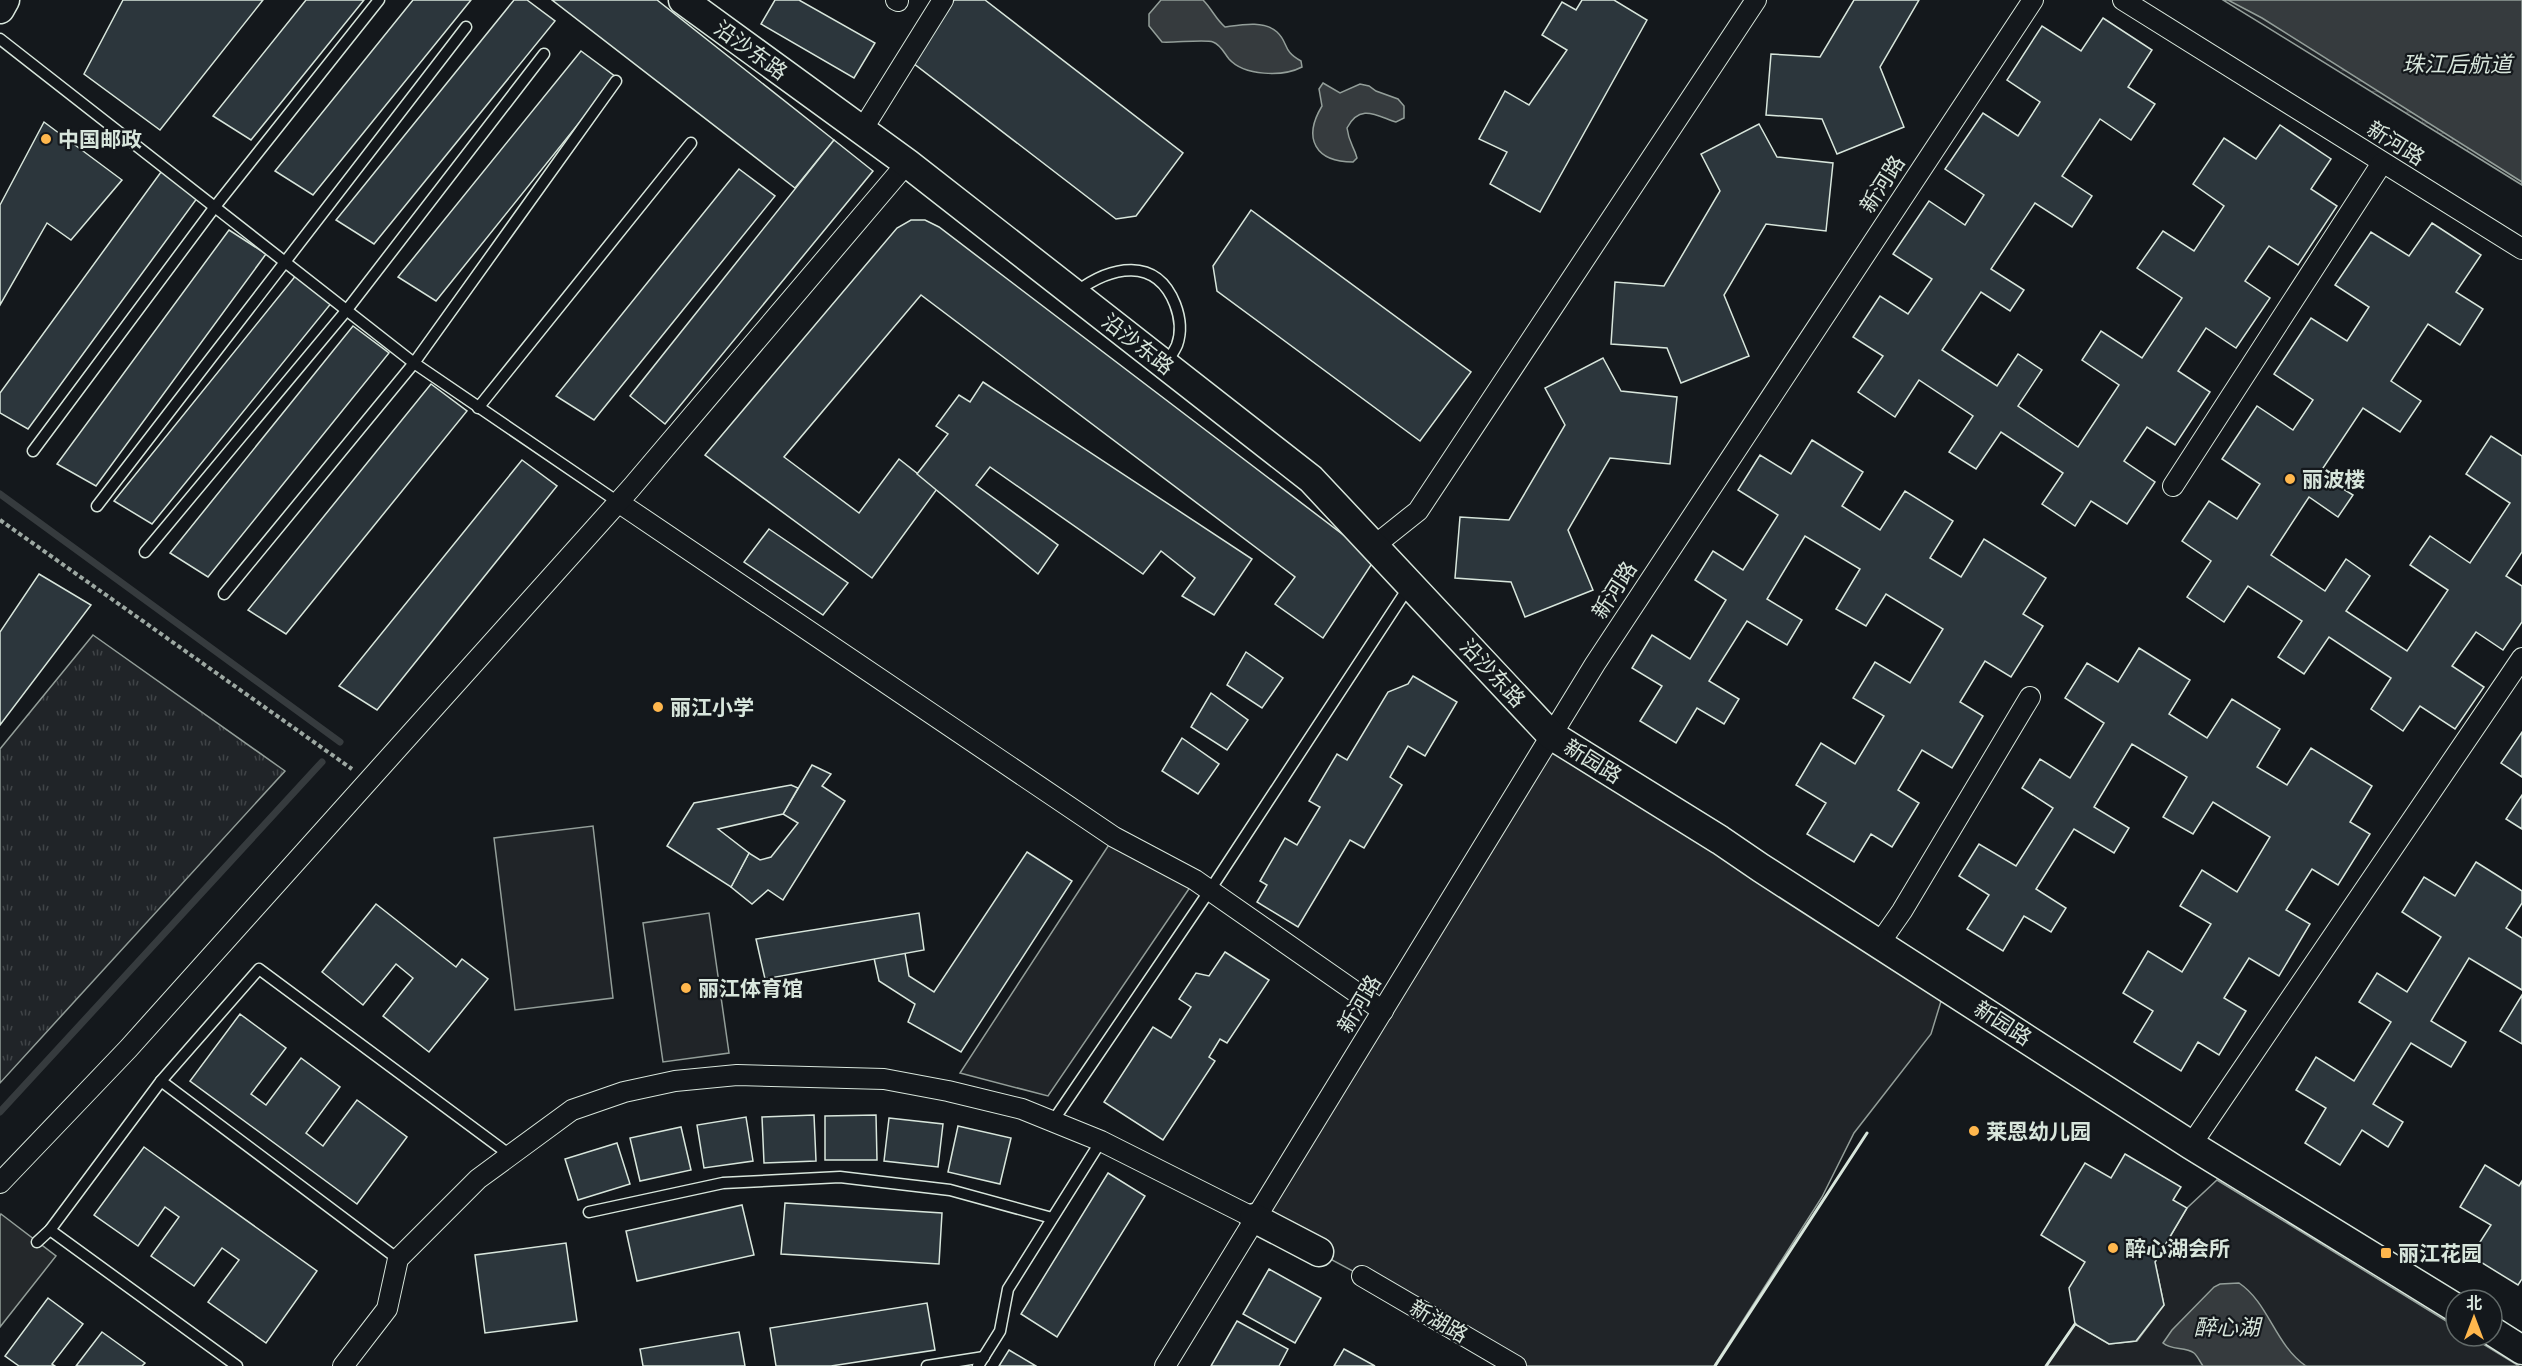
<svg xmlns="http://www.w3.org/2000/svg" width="2522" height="1366" viewBox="0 0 2522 1366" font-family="'Public Sans','Noto Sans SC',sans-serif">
	<defs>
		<pattern id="grass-tufts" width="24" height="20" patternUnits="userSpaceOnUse" patternTransform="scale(1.5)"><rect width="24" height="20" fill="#202428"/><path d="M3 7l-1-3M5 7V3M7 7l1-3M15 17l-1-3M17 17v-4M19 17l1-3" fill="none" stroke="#404447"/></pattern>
		<pattern id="wetland-marsh" width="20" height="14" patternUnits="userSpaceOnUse" patternTransform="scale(1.5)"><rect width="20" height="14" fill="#202428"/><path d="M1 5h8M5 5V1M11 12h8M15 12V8" fill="none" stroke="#404447"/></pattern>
	</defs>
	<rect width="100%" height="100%" fill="#14181c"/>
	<polygon fill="url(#grass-tufts)" stroke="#939e99" stroke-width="1.5" points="93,635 285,771 0,1083 0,749"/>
	<polygon fill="url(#wetland-marsh)" stroke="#939e99" stroke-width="1.5" points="2223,0 2276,0 2522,151 2522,185"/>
	<g fill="#202428" stroke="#939e99" stroke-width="1.5">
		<polygon points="1550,737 1942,998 1931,1034 1854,1133 1822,1197 1714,1366 1516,1366 1362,1276 1254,1218"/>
		<polygon points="593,826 613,998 515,1010 494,838"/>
		<polygon points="1114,837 1195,880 1048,1096 960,1073"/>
		<polygon points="709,913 729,1053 663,1062 643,923"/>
		<polygon points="2217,1180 2456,1327 2456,1336 2470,1336 2519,1366 2046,1366 2075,1324 2109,1344 2137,1341 2164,1305 2155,1262 2187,1208"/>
	</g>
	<polygon fill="#24282b" stroke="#939e99" stroke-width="1.5" points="1,1214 56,1256 0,1327 0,1216"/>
	<g fill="#363b3e" stroke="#939e99" stroke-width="1.5">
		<path d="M1161,0H1203C1212,9 1215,18 1225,27C1240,25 1264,20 1277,32C1289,43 1282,51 1301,61L1302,67C1283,77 1244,76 1229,59C1224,53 1221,45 1213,42C1206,39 1173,43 1162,42L1149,26V14Z"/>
		<polygon points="2228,0 2522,0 2522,182 2262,18"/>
		<path d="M1323,83L1340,93L1360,84L1369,86L1376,91L1398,99L1404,106V118L1396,122C1377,116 1360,103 1347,128C1349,144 1354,146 1357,158L1353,162C1316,162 1302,139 1322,106L1319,89Z"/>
		<path d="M2239,1283C2269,1303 2275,1345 2306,1366H2203C2200,1362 2197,1355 2194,1353C2185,1346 2172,1351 2163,1343L2172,1330L2214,1287L2220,1284Z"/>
	</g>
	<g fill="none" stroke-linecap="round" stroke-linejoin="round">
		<g stroke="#363b3e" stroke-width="7">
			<polyline points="0,494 340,742"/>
			<polyline points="0,1112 322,762"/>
		</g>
	</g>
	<g fill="#2c363c" stroke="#d8e6dc" stroke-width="1.5">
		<polygon points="123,0 263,0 160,130 84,74"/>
		<polygon points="306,0 364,0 251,140 213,116"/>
		<polygon points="413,0 471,0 313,195 275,171"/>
		<polygon points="514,0 527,0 555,21 374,244 336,220"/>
		<polygon points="552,0 657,0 834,140 795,188"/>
		<polygon points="775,0 799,0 875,43 854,78 761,24"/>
		<polygon points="954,0 985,0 1183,153 1136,216 1116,219 913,63"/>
		<polygon points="1582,0 1614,0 1647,20 1540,212 1490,184 1507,152 1479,139 1505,91 1529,105 1567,50 1542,35 1562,2 1576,10"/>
		<polygon points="1854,0 1919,0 1880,67 1904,127 1837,154 1822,119 1766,115 1771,54 1820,57"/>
		<polygon points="2103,18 2152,50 2128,87 2155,104 2131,140 2100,119 2062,176 2092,196 2072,227 2035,203 1991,269 2024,290 2010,311 1981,292 1942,350 1997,386 2018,354 2042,370 2018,406 2078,447 2119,385 2082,360 2101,331 2142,358 2182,298 2137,268 2163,231 2194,251 2224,206 2193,184 2224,138 2256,159 2280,125 2331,159 2311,189 2337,206 2298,265 2269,246 2245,281 2270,298 2236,348 2206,328 2178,371 2210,392 2175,445 2147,427 2124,461 2155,482 2127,524 2091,501 2075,526 2042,504 2063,473 2001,432 1976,469 1949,452 1973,416 1919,380 1895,417 1858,392 1883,356 1853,337 1880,296 1908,314 1932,279 1893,254 1929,201 1965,225 1984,195 1945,169 1983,113 2018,136 2040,102 2007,80 2042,26 2081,51"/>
		<polygon points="581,51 616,77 436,301 398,277"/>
		<polygon points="44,122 122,180 71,240 47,223 0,305 0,205"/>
		<polygon points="1759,124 1777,157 1833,163 1826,231 1766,224 1724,295 1749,356 1681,383 1667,348 1611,344 1615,282 1664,286 1720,191 1701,154"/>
		<polygon points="834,140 873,171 665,424 630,396"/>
		<polygon points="739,169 775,196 594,420 556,396"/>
		<polygon points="161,172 198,197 28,429 0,413 0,393"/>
		<polygon points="1251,210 1471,372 1420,441 1217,291 1213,266"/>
		<polygon points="911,220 925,220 939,227 1375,559 1323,638 1275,604 1295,577 921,295 784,457 859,513 899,459 937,489 872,578 705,455 897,228"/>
		<polygon points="2432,223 2481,255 2456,292 2483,309 2460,345 2428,324 2391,381 2421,401 2400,432 2363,408 2319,474 2353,495 2338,517 2309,497 2271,555 2325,591 2346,559 2370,576 2346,611 2407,651 2448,590 2410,565 2430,536 2470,563 2510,503 2466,474 2491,436 2522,456 2522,552 2506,576 2522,586 2522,622 2503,650 2476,632 2452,666 2484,687 2455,729 2420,706 2403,731 2371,709 2391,678 2329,637 2304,674 2278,657 2302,621 2248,586 2224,622 2187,597 2211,561 2182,541 2209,501 2237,519 2260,484 2222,459 2257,406 2293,430 2313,400 2274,374 2311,318 2347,341 2369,307 2335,285 2371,232 2409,256"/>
		<polygon points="229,230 266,254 96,486 57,464"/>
		<polygon points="297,274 333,301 152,524 114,501"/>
		<polygon points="353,326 389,353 208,577 170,553"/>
		<polygon points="1603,358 1621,391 1677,397 1670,464 1610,458 1568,530 1593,590 1525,617 1511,582 1455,578 1460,517 1509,520 1565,425 1545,388"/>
		<polygon points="983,382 1252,559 1214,615 1182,596 1195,578 1161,551 1143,574 990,467 976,485 1058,545 1038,574 917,474 948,434 936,426 959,395 970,402"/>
		<polygon points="431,384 467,411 286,634 248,610"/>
		<polygon points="1812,440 1863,472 1842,506 1880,530 1905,491 1953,521 1930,558 1961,577 1984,539 2046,578 2023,614 2043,626 2011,677 1985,661 1960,702 1983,716 1952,768 1922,750 1898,790 1919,803 1892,847 1871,834 1854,862 1807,834 1826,803 1796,785 1821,743 1855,764 1884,716 1853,698 1875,662 1910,683 1943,629 1886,594 1866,626 1836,609 1860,569 1805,536 1767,599 1802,620 1787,645 1747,621 1709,681 1739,699 1724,724 1697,708 1676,743 1640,721 1662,686 1632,668 1652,635 1690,659 1726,600 1695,580 1713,551 1743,570 1778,515 1738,490 1760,455 1791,474"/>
		<polygon points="522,460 557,486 377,710 339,686"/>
		<polygon points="769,529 848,583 823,615 744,562"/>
		<polygon points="39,574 91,605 0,725 0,632"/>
		<polygon points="2139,648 2190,680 2169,714 2207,738 2232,699 2280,729 2257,767 2287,785 2311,748 2372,786 2350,822 2370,834 2338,885 2312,869 2286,910 2310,924 2279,976 2249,958 2224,998 2246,1011 2219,1055 2198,1042 2181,1071 2134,1042 2153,1011 2123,993 2148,951 2182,972 2211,924 2180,906 2202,870 2237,892 2270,837 2213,802 2193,834 2163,817 2187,777 2132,744 2094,807 2129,828 2114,853 2074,829 2036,889 2066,908 2051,932 2024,916 2003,951 1967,929 1989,895 1959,876 1979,844 2016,866 2053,808 2022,788 2040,759 2070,778 2104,723 2065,698 2087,663 2118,682"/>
		<polygon points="1246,652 1283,678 1262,708 1227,685"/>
		<polygon points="1413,676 1457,702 1425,756 1408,746 1390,777 1402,785 1364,848 1350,840 1298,927 1257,902 1267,885 1260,881 1285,838 1297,845 1320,807 1309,801 1337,754 1347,760 1388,692 1408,684"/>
		<polygon points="1211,693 1248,720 1227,750 1191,727"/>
		<polygon points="2522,732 2522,777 2501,763"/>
		<polygon points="1182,738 1219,764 1198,794 1162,771"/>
		<polygon points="812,765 831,774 822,786 845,801 783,900 768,890 752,904 731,887 749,853 760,860 771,857 798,823 783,814"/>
		<polygon points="791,785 798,788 783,814 718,829 749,853 731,887 667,846 694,803"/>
		<polygon points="2522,795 2522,829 2506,819"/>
		<polygon points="1027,852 1072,881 961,1052 908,1022 915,1004 879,981 874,958 905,953 909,976 934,992"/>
		<polygon points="2476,862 2522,891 2522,903 2506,928 2522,938 2522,990 2469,958 2431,1021 2466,1042 2451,1067 2411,1043 2373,1104 2403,1122 2388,1147 2362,1130 2340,1165 2305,1143 2326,1108 2296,1090 2316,1057 2354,1081 2391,1022 2359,1002 2377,973 2407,992 2441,937 2402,912 2424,877 2455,896"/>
		<polygon points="376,904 456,967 462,959 488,979 429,1052 383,1016 413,978 396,964 363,1005 322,972"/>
		<polygon points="919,913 924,950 765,979 756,939"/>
		<polygon points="1225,952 1269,980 1227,1043 1220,1039 1209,1057 1215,1061 1163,1140 1104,1102 1153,1027 1171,1038 1191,1007 1179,999 1196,973 1209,976"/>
		<polygon points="2522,995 2522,1044 2500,1031"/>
		<polygon points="240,1014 286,1048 251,1094 266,1105 301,1058 340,1087 306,1133 323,1146 357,1100 407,1137 357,1204 190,1081"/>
		<polygon points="814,1115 816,1161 764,1163 762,1117"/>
		<polygon points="876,1115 877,1160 825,1160 825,1116"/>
		<polygon points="746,1117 753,1161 704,1168 697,1125"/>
		<polygon points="889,1118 943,1124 938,1167 884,1161"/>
		<polygon points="958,1126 1011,1138 1000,1184 948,1172"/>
		<polygon points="681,1127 691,1170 640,1181 630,1138"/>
		<polygon points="617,1143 630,1184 578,1200 565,1159"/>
		<polygon points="144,1147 317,1271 266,1343 208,1302 239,1260 222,1248 194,1286 151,1256 179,1217 165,1207 138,1246 94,1215"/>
		<polygon points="2125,1154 2181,1187 2173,1200 2187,1208 2155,1262 2164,1305 2136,1341 2109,1344 2075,1324 2069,1288 2085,1262 2041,1235 2085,1163 2111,1178"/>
		<polygon points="2485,1165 2519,1186 2522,1181 2522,1279 2518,1285 2471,1256 2491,1225 2460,1207"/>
		<polygon points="1108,1173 1145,1196 1057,1337 1021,1314"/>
		<polygon points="785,1203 942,1213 939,1264 781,1254"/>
		<polygon points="742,1205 754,1255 637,1281 626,1231"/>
		<polygon points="566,1243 577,1321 485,1333 475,1255"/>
		<polygon points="1269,1269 1321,1298 1295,1343 1243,1314"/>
		<polygon points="48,1298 83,1324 52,1364 55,1366 19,1366 5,1356"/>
		<polygon points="927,1303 935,1350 831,1366 776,1366 770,1328"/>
		<polygon points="1237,1321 1288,1349 1279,1366 1211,1366"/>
		<polygon points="102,1332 145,1363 142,1366 76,1366"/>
		<polygon points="739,1332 745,1366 643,1366 640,1349"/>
		<polygon points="1344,1349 1375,1366 1334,1366"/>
		<polygon points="1009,1350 1036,1366 999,1366"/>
	</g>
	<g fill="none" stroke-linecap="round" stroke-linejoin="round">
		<defs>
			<g id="lane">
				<polyline points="0,39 414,363 618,502"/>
				<path d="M1076,292C1111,266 1156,256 1175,304C1180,317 1182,331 1177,345C1174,352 1169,358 1166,365"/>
				<polyline points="478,408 691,143"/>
				<polyline points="33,451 214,208 379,0"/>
				<polyline points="97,506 466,27"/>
				<polyline points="145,552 346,311 544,54"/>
				<polyline points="224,594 414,363 616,81"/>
				<polyline points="161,1081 398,1259"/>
				<polyline points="1053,1121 1210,890 1410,585"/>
				<polyline points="589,1212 723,1183 840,1177 950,1190 1052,1218"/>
				<polyline points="50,1230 237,1366"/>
				<polyline points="37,1242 50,1230 161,1081 259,969 510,1155"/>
				<polyline points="927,1366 984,1357"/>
				<polyline points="978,1366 1000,1331 1008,1289 1101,1141"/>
			</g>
			<g id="street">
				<polyline points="896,0 898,1"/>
				<polyline points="2123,0 2522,249"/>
				<polyline points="862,130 943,0"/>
				<polyline points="2173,486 2382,163"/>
				<polyline points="618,502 1114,837 1195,880 1383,1011"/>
				<polyline points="1374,546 1418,511 1756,0"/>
				<polyline points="1879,944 1902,911 2030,697"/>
				<polyline points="2191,1145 2522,658"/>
				<polyline points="0,1183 128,1049 631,488 907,163"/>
				<polyline points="1362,1276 1516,1366"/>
				<polyline points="343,1366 387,1309 398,1259 478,1179 572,1110 624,1092 675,1081 737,1075 884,1079 948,1091 1022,1109 1101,1141 1254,1218"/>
				<polyline points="1165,1366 1595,664 2033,0"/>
			</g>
			<g id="secondary">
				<polyline points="683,0 907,163 1311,479 1551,735 1720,840 1761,868 2191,1145 2456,1308"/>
				<polyline points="0,9 5,0"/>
				<polyline points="1254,1218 1319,1252"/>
				<polyline points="2492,1331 2522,1350"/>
			</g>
		</defs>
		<use href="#lane" stroke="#d8e6dc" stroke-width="13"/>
		<use href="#street" stroke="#d8e6dc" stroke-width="22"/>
		<use href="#secondary" stroke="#d8e6dc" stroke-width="31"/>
		<polyline stroke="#9da8a2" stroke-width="4" stroke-dasharray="4.5 3" stroke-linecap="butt" points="0,520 352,769"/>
		<use href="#lane" stroke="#14181c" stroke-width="10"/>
		<use href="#street" stroke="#14181c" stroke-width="20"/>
		<use href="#secondary" stroke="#14181c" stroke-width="28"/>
		<g stroke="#d8e6dc" stroke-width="3">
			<polyline points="1715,1366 1867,1133"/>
			<polyline points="2046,1366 2075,1324"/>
		</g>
	</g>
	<g fill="#ffb74d" stroke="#14181c" stroke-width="2">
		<circle cx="46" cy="139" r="6"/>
		<circle cx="2290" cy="479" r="6"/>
		<circle cx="658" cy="707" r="6"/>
		<circle cx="686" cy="988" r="6"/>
		<circle cx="1974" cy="1131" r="6"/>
		<circle cx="2113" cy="1248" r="6"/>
		<rect x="2380" y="1247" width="12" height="12" rx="3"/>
	</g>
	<g text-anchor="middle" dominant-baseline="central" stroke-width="4.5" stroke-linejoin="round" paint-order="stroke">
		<g font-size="21" fill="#d8e6dc" stroke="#14181c">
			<text transform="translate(751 50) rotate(36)">沿沙东路</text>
			<text transform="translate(2396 143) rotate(32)">新河路</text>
			<text transform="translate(1882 184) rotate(-57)">新河路</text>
			<text transform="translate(1138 344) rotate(38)">沿沙东路</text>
			<text transform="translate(1614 590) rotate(-57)">新河路</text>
			<text transform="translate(1493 673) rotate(47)">沿沙东路</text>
			<text transform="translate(1593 761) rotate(32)">新园路</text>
			<text transform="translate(1359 1004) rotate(-59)">新河路</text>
			<text transform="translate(2003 1023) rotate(33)">新园路</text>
			<text transform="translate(1439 1321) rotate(30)">新湖路</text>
		</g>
		<g font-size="21" font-weight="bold" fill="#d8e6dc" stroke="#14181c" text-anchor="start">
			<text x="58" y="139">中国邮政</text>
			<text x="2302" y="479">丽波楼</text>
			<text x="670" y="707">丽江小学</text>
			<text x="698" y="988">丽江体育馆</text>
			<text x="1986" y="1131">莱恩幼儿园</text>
			<text x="2125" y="1248">醉心湖会所</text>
			<text x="2398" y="1253">丽江花园</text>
		</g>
		<g font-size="22" font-style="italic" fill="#d8e6dc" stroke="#14181c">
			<text x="2457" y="64">珠江后航道</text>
			<text x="2227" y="1327">醉心湖</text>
		</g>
	</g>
	<g transform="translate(2474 1318)"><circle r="28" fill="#14181c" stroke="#626a69" stroke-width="1.5"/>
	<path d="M0-4.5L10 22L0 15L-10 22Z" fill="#ffb74d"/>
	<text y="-9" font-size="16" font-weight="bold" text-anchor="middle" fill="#d8e6dc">北</text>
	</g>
</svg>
